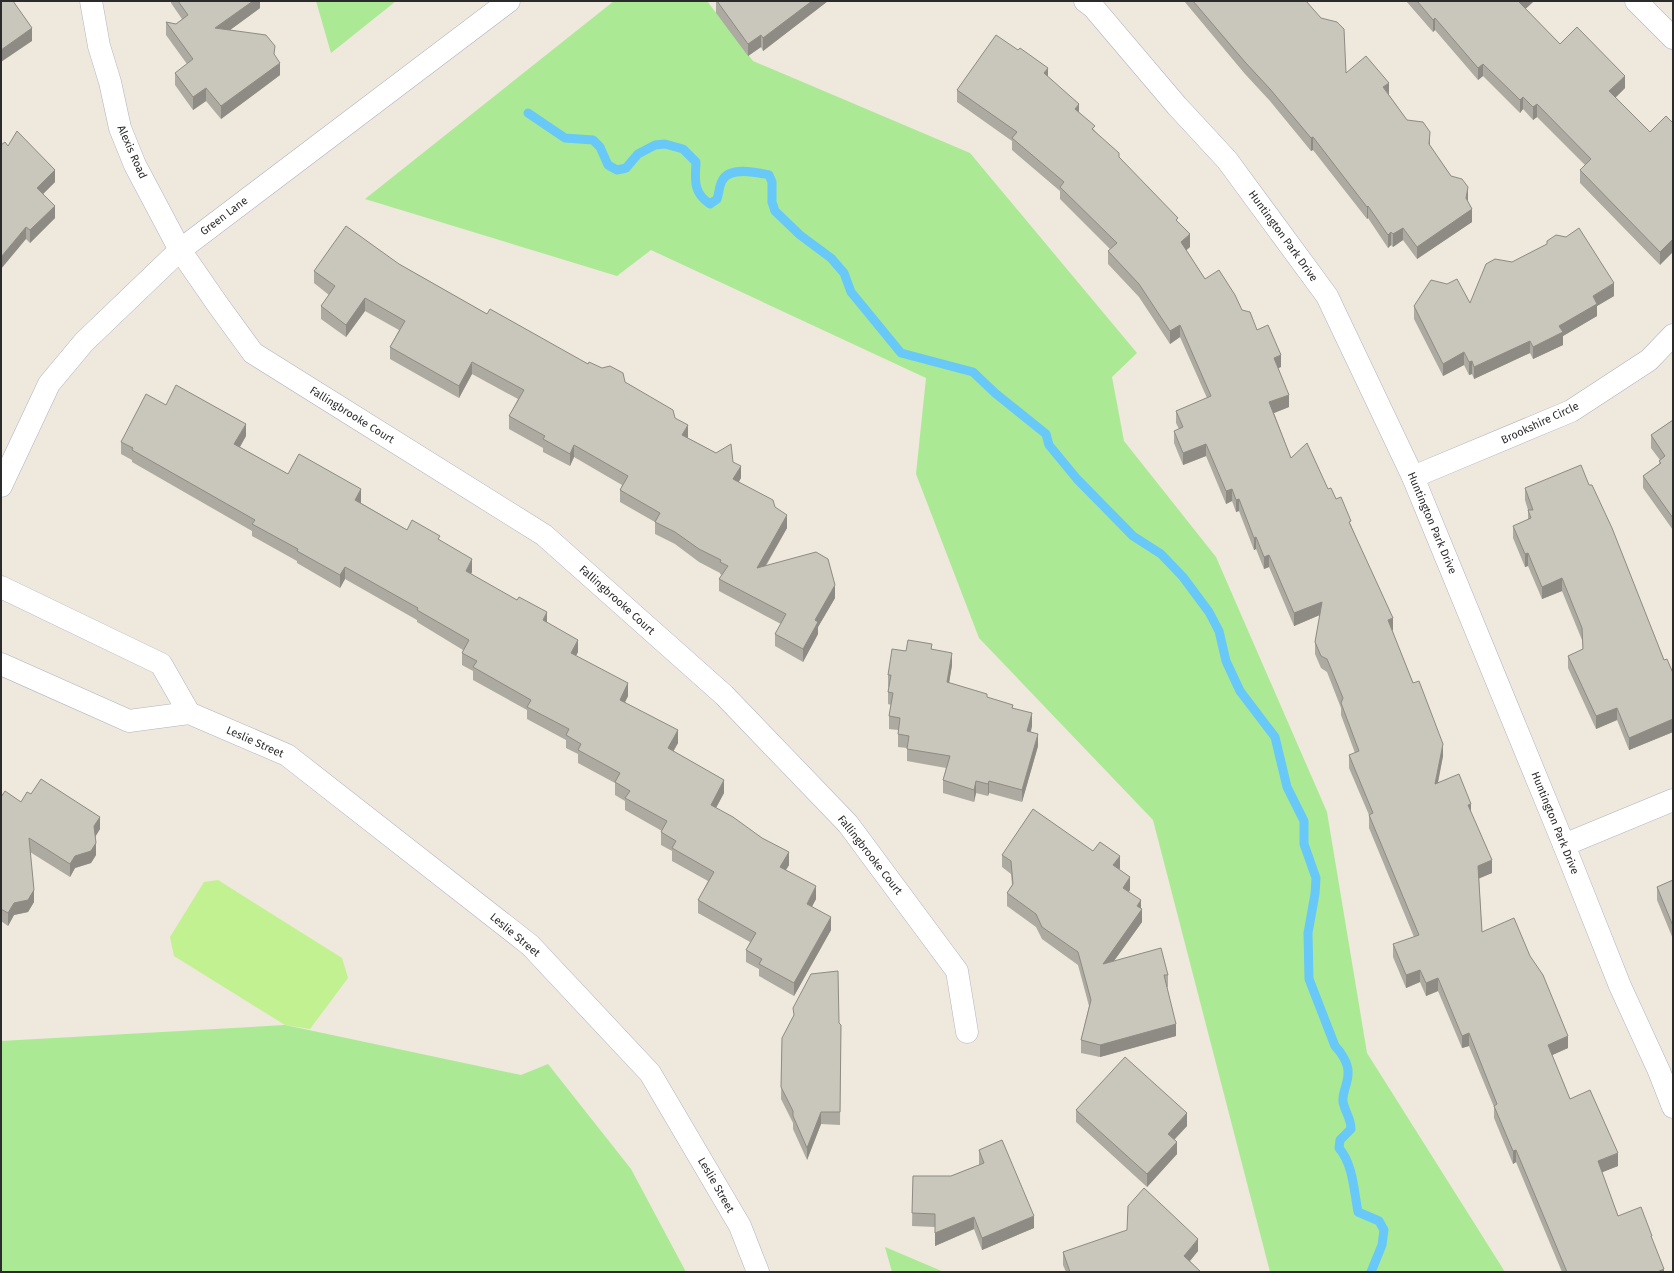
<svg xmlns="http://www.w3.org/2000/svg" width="1674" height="1273" viewBox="0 0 1674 1273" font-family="'Fira Sans',sans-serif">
	<rect width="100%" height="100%" fill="#eee8dd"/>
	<g fill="#ace995">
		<polygon points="316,1 396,1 331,53"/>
		<polygon points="614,1 707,1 753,61 970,153 1137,353 1112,377 1124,441 1216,557 1327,812 1367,1053 1505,1272 1270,1272 1153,820 979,638 916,474 926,378 651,250 617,276 365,199"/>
		<polygon points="285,1025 521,1075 548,1064 631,1169 686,1272 1,1272 1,1041"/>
		<polygon points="885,1247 944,1272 892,1272"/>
	</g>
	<polygon fill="#c1f190" points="218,880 342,958 348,978 310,1029 285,1025 174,956 170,937 204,882"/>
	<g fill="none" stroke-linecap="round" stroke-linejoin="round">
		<path stroke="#68c8f8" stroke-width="9" d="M528,113L565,138L593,140L600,147L608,165L617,170L626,168L638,154L655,145L665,144L683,149L696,162C695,180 693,193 710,204L717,199C719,194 719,186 722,181C729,166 756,172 769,175L772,182V202L775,211L800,235L831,258L844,273L851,292L901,353L973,372L995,393L1046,434L1049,445L1077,479L1133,536L1161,554L1183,577L1209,612L1219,631L1226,661L1240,691L1275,737L1287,787L1304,821V844L1316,878L1315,894L1308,933L1309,979L1335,1046C1341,1052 1349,1064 1348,1074C1348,1084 1342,1092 1343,1102C1345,1112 1351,1118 1351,1129L1340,1140L1339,1148C1353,1164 1354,1191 1358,1212L1379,1221L1384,1230L1382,1245L1371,1272"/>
		<defs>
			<g id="minor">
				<polyline points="91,1 99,46 110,82 120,128 135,165 180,250 218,305 253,353 544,535 724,695 848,824 957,971 967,1032"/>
				<polyline points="1085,1 1093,7 1177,106 1227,160 1327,296 1413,477 1564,845 1620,986 1659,1071 1673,1107"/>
				<polyline points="1636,1 1673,38"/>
				<polyline points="1413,477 1571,411 1649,360 1673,335"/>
				<polyline points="1564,845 1673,800"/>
			</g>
			<polyline id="tertiary" points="1,486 49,384 84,342 180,250 509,1"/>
			<g id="secondary">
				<polyline points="1,587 161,664 189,713"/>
				<polyline points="1,664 129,721 189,713 287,755 530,945 650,1073 740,1226 758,1272"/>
			</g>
		</defs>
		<use href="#minor" stroke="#b1b2c0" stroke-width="23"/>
		<use href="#tertiary" stroke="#b1b2c0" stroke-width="23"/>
		<use href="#secondary" stroke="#b1b2c0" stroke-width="23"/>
		<use href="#minor" stroke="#fff" stroke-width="22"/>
		<use href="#tertiary" stroke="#fff" stroke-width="22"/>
		<use href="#secondary" stroke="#fff" stroke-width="22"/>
	</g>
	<g fill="#adaaa1">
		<polygon points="171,1 260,1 260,8 230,30 275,56 280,75 221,119 206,101 193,110 175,85 175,73 187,64 166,35 166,22 176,24 182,19 171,3"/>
		<polygon points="716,1 828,1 763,51 761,47 748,56 716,13"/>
		<polygon points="1184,1 1306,1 1346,73 1389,95 1407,120 1430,146 1468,200 1468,201 1472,222 1417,259 1403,240 1393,247 1391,245 1388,248 1368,218 1367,219 1313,150 1311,151 1270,101 1245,74"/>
		<polygon points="1406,1 1533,1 1533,2 1525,9 1560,44 1625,88 1615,98 1650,132 1666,116 1660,265 1580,183 1580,170 1585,165 1537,117 1533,120 1523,109 1520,113 1483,76 1478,80 1435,30 1433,32"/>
		<polygon points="1048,77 1095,131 1178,222 1190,247 1186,250 1205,279 1242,310 1257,330 1281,367 1278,368 1289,407 1274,413 1291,458 1328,489 1336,499 1351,525 1393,630 1392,631 1443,756 1438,783 1471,813 1492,873 1479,878 1482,932 1568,1048 1552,1055 1570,1099 1618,1166 1602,1172 1618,1216 1652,1240 1664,1272 1562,1272 1516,1162 1513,1164 1494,1118 1494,1107 1469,1046 1462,1048 1438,991 1426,996 1420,982 1406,988 1393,957 1393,944 1414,937 1369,828 1369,815 1349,768 1349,755 1355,753 1341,715 1341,708 1327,672 1321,668 1315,654 1315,642 1320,615 1294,626 1269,567 1264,569 1256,549 1254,550 1239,511 1236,512 1232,501 1226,504 1206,456 1183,465 1174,443 1174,431 1179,429 1176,423 1176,411 1207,398 1180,337 1170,344 1139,297 1108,264 1108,251 1110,249 1060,199 1060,191 1012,150 1012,141 957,102 957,90"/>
		<polygon points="8,146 55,182 43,194 55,218 30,243 26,239"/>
		<polygon points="399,264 487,314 625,382 675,418 688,437 688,438 733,462 741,478 738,482 775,507 787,528 766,566 835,598 818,627 818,634 803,662 775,646 775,634 781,624 719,591 719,579 722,575 720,574 720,573 699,562 675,544 655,534 655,522 620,502 620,490 622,485 574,457 570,466 543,452 543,448 509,429 509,416 518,399 472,374 459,398 390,359 390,347 399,330 365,311 346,337 321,319 321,306 329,295 314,283 314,271"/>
		<polygon points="1614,296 1597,306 1597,316 1563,336 1563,345 1533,359 1530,353 1474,379 1472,374 1469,375 1464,365 1443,376 1414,319 1414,306"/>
		<polygon points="166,405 246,436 240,447 288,474 361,502 361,503 407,530 440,540 472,572 471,574 547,622 578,652 576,656 628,696 625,702 678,743 673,751 724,793 716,808 789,865 786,870 816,899 812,906 831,930 794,996 759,976 759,969 746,962 746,950 750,942 698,913 698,900 708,881 672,861 672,851 661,845 661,832 662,831 625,810 625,801 615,795 615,783 578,763 578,754 566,748 566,740 527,719 527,710 473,680 473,671 462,665 462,653 463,650 417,622 417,620 345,579 340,588 297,563 297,561 252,536 252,531 132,462 132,460 121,454 121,442"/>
		<polygon points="1673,420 1673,530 1643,488 1643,476 1659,464 1660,460 1651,448 1651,435"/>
		<polygon points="1589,485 1664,660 1673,673 1673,732 1629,750 1617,720 1596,729 1568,668 1568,656 1583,649 1582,640 1562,591 1542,599 1528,566 1525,567 1513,538 1513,526 1528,520 1528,510 1525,500 1525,488"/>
		<polygon points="932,650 952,665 949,683 1013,708 1032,726 1031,732 1038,746 1022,802 989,793 988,796 976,793 974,802 943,793 943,780 946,768 907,761 907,748 898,747 898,730 889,729 889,716 891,705 888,704 888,692 889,687 888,687 888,675 906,651"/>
		<polygon points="31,794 100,829 95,836 96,855 91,863 75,868 70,877 30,852 34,902 28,912 14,915 8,926 1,921 1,797 21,802"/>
		<polygon points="1093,851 1120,868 1119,870 1130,890 1128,892 1141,908 1142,922 1114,961 1168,975 1168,987 1167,987 1176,1036 1100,1057 1081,1053 1081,1040 1089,1006 1078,965 1042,939 1036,927 1007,906 1007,893 1012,885 1011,874 1002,867 1002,855"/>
		<polygon points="1673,880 1673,939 1657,900 1657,887"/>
		<polygon points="839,1023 841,1025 840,1125 821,1124 807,1160 793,1129 793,1123 781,1099 782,1038"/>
		<polygon points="1076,1110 1187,1126 1175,1139 1177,1154 1147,1187 1076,1122"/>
		<polygon points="979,1150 1034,1228 982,1250 974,1229 935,1246 935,1227 912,1226 913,1176 951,1176 979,1165"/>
		<polygon points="1198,1251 1190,1261 1201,1272 1066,1272 1063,1265 1063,1252"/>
	</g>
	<g fill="#8d8b83">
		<polygon points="253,1 260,1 260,8 215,41 215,28"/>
		<polygon points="812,1 828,1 763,51 763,38"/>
		<polygon points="1520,1 1533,1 1533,2 1519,15 1519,2"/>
		<polygon points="1435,18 1435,30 1433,32 1433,20"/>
		<polygon points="32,28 32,41 1,62 1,50"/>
		<polygon points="761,35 761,47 748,56 748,44"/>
		<polygon points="280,63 280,75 221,119 221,106"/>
		<polygon points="1483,64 1483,76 1478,80 1478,68"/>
		<polygon points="1048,68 1048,80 1044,73"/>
		<polygon points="1625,76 1625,88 1609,104 1609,91"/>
		<polygon points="1389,83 1389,95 1383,87"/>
		<polygon points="206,88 206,101 193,110 193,97"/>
		<polygon points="1523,97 1523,109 1520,113 1520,100"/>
		<polygon points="1079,104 1079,116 1075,109"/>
		<polygon points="1537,104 1537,117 1533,120 1533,107"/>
		<polygon points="1430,132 1430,145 1429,156 1429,144"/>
		<polygon points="1313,137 1313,150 1311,151 1311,138"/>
		<polygon points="55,170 55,182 37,200 37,188"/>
		<polygon points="1468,187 1468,200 1466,211 1466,198"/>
		<polygon points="55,206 55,218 30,243 30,230"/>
		<polygon points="1368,206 1368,218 1367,219 1367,207"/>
		<polygon points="1472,209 1472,222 1417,259 1417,247"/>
		<polygon points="26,227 26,239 1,269 1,257"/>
		<polygon points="1403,228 1403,240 1393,247 1393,234"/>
		<polygon points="1391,232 1391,245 1388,248 1388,235"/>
		<polygon points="1190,234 1190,247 1181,255 1181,242"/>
		<polygon points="1673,239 1673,252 1660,265 1660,252"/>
		<polygon points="1614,283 1614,296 1597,306 1597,316 1563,336 1563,345 1533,359 1533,347 1559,326 1593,296"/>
		<polygon points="365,298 365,311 346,337 346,325"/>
		<polygon points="1180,325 1180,337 1170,344 1170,331"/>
		<polygon points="1530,341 1530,353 1474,379 1474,367"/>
		<polygon points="1464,352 1464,365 1443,376 1443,364"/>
		<polygon points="1281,355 1281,367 1274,370 1274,358"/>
		<polygon points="1472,361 1472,374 1469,375 1469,362"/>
		<polygon points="472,362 472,374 459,398 459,386"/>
		<polygon points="1289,395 1289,407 1269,415 1269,402"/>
		<polygon points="246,424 246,436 234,457 234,444"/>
		<polygon points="688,425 688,437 682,448 682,435"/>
		<polygon points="1206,444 1206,456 1183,465 1183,453"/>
		<polygon points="574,445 574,457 570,466 570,454"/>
		<polygon points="741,466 741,478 733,492 733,479"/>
		<polygon points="361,489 361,502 355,513 355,500"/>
		<polygon points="1232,489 1232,501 1226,504 1226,491"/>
		<polygon points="1239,499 1239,511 1236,512 1236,500"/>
		<polygon points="787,515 787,528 757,580 757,568"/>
		<polygon points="1256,537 1256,549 1254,550 1254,538"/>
		<polygon points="1528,553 1528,566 1525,567 1525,554"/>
		<polygon points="1269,555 1269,567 1264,569 1264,557"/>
		<polygon points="472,559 472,572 466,583 466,571"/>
		<polygon points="345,567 345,579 340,588 340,575"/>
		<polygon points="1562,578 1562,591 1542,599 1542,587"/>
		<polygon points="835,585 835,598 818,627 818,634 803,662 803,649 815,620"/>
		<polygon points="1322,602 1322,614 1294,626 1294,613"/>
		<polygon points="547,612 547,625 543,620"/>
		<polygon points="1393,618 1393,630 1388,633 1388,620"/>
		<polygon points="578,640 578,652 571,665 571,653"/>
		<polygon points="952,653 952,665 947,695 947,682"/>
		<polygon points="628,683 628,696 620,712 620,700"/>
		<polygon points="1617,708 1617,720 1596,729 1596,716"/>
		<polygon points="1032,713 1032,726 1027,743 1027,731"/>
		<polygon points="1673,719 1673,732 1629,750 1629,738"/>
		<polygon points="678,730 678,743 668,761 668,748"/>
		<polygon points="1038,734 1038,746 1022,802 1022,790"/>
		<polygon points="1443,744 1443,756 1435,796 1435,784"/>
		<polygon points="724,780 724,793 711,817 711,805"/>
		<polygon points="976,781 976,793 974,802 974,790"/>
		<polygon points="989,781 989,793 988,796 988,784"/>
		<polygon points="1471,804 1471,816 1468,805"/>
		<polygon points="100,817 100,829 94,839 94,826"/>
		<polygon points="96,843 96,855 91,863 75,868 70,877 70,864 75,856"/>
		<polygon points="789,852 789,865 780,879 780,867"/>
		<polygon points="1120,856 1120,868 1113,878 1113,865"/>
		<polygon points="1492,860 1492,873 1478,879 1478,866"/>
		<polygon points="1130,877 1130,890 1123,901 1123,888"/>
		<polygon points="816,886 816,899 807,916 807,904"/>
		<polygon points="34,890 34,902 28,912 14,915 8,926 8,913 14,903"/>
		<polygon points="1141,900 1141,911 1142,909 1142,922 1103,976 1103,964 1137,906"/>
		<polygon points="831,917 831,930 794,996 794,983"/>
		<polygon points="1420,970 1420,982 1406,988 1406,975"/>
		<polygon points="1438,978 1438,991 1426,996 1426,983"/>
		<polygon points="1176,1024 1176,1036 1100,1057 1100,1045"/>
		<polygon points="1469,1033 1469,1046 1462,1048 1462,1036"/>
		<polygon points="1568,1036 1568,1048 1548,1057 1548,1045"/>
		<polygon points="821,1112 821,1124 807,1160 807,1148"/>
		<polygon points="1187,1113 1187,1126 1168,1146 1168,1134"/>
		<polygon points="1177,1142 1177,1154 1147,1187 1147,1174"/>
		<polygon points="1516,1150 1516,1162 1513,1164 1513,1151"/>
		<polygon points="1618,1153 1618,1166 1598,1174 1598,1161"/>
		<polygon points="1034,1216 1034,1228 982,1250 982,1238"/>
		<polygon points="974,1217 974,1229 935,1246 935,1233"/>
		<polygon points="1198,1239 1198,1251 1184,1268 1184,1256"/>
		<polygon points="1664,1269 1664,1272 1657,1272"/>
	</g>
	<g fill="#c9c6bb" stroke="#8d8b83">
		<polygon points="1,1 13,1 32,28 1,50"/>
		<polygon points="178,1 253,1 215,28 266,35 275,46 274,54 280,63 221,106 206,88 193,97 175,73 193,59 166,22 176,24 188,15"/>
		<polygon points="717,1 812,1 763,38 761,35 748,44"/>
		<polygon points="1193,1 1306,1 1321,18 1337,22 1344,29 1346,73 1366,56 1389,83 1383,87 1407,120 1423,122 1430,132 1429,144 1451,176 1462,179 1468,187 1466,198 1472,209 1417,247 1403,228 1393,234 1391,232 1388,235 1368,206 1367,207 1313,137 1311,138 1270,89 1245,62"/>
		<polygon points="1417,1 1520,1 1519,2 1560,44 1577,27 1625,76 1609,91 1650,132 1666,116 1673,123 1673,239 1660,252 1580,170 1591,159 1537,104 1533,107 1523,97 1520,100 1483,64 1478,68 1435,18 1433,20"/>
		<polygon points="996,35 1018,50 1020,48 1048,68 1044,73 1079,104 1075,109 1095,126 1092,129 1119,153 1119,157 1178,218 1176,220 1190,234 1181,242 1205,279 1219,270 1235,295 1242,310 1250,312 1257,330 1268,325 1281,355 1274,358 1289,395 1269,402 1291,458 1307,443 1328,489 1331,488 1336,499 1341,497 1351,521 1349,522 1393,618 1388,620 1413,683 1419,681 1443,744 1435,784 1459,774 1471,804 1468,805 1492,860 1478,866 1482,932 1514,918 1530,956 1543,975 1568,1036 1548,1045 1570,1099 1590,1090 1618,1153 1598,1161 1618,1216 1641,1207 1652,1236 1651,1236 1664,1269 1657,1272 1567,1272 1516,1150 1513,1151 1494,1106 1497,1104 1469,1033 1462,1036 1438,978 1426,983 1420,970 1406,975 1393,944 1419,935 1369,815 1373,813 1349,755 1359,751 1341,703 1343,698 1327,659 1321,656 1315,642 1322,602 1294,613 1269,555 1264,557 1256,537 1254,538 1239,499 1236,500 1232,489 1226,491 1206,444 1183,453 1174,431 1183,427 1176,411 1211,396 1180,325 1170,331 1139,284 1108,251 1117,243 1060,187 1064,182 1012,138 1017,132 957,90"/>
		<polygon points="17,131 55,170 37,188 55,206 30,230 26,227 1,257 1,145 5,142 8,146"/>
		<polygon points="346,226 399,264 487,314 490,309 588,364 589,362 602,368 610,366 623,373 625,382 673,410 675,418 688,425 682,435 716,453 731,444 733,462 741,466 733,479 773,500 775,507 787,515 757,568 816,552 828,559 835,585 815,620 818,622 803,649 775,634 786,614 719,579 728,566 720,562 721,560 699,549 675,532 655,522 660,513 620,490 628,476 574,445 570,454 543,439 545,436 509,416 524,390 472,362 459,386 390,347 405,321 365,298 346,325 321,306 335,286 314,271"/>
		<polygon points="1579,228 1614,283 1593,296 1597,304 1559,326 1563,332 1533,347 1530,341 1474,367 1472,361 1469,362 1464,352 1443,364 1414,306 1431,280 1447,284 1457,279 1470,303 1486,264 1495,259 1512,262 1547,244 1547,241 1556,235 1566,237"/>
		<polygon points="176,385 246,424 234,444 288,474 299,454 361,489 355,500 407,530 412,520 440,536 438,539 472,559 466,571 517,600 519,597 547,612 543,620 578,640 571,653 628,683 620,700 678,730 668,748 724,780 711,805 733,817 762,838 789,852 780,867 816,886 807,904 831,917 794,983 759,964 762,959 746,950 756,933 698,900 714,872 672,848 676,841 661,832 667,821 625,798 630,791 615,782 620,773 578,750 581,744 566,735 569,729 527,707 531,700 473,667 477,661 462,653 469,640 417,610 418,608 345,567 340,575 297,551 298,549 252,524 255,520 132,450 133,448 121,442 146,394 166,405"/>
		<polygon points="1673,420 1673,518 1643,476 1661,463 1659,461 1665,456 1651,435"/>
		<polygon points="1581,465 1589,485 1592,485 1612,528 1664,660 1667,659 1673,673 1673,719 1629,738 1617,708 1596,716 1568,656 1583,649 1582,628 1562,578 1542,587 1528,553 1525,554 1513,526 1531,518 1528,510 1533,510 1525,488"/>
		<polygon points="908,640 932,644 931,649 952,653 947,682 987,694 987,697 1013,705 1012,708 1032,713 1027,731 1038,734 1022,790 989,781 988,784 976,781 974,790 943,780 950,756 907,749 909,736 898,734 900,718 889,716 893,693 888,692 891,675 888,675 892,649 906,651"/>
		<polygon points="41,779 100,817 94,826 96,843 91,851 75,856 70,864 29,838 34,890 28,900 14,903 8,913 1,909 1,797 5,791 21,802 27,792 31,794"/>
		<polygon points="1033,809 1093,851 1100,842 1120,856 1113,865 1130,877 1123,888 1141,900 1137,906 1142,909 1103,964 1161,948 1168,975 1164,975 1176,1024 1100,1045 1081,1040 1091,1000 1078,952 1042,927 1036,914 1007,893 1013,884 1011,861 1002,855"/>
		<polygon points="1673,880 1673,926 1657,887"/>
		<polygon points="838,971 839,1023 841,1025 840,1112 821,1112 807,1148 793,1116 793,1111 781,1087 782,1038 794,1015 793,1008 811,974"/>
		<polygon points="1125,1057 1187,1113 1168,1134 1177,1142 1147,1174 1076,1110"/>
		<polygon points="1002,1140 1034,1216 982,1238 974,1217 935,1233 935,1214 912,1213 913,1176 951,1176 984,1163 979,1150"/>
		<polygon points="1144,1188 1198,1239 1184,1256 1201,1272 1070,1272 1063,1252 1127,1230 1128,1206"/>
	</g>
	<g text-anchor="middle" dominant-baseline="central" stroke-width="3" stroke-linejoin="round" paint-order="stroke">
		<g font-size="11" fill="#2b2b2b" stroke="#fff">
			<text transform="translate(132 152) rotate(66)">Alexis Road</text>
			<text transform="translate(224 216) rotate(-37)">Green Lane</text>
			<text transform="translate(1283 236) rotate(54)">Huntington Park Drive</text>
			<text transform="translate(352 415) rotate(32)">Fallingbrooke Court</text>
			<text transform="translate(1540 423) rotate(-25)">Brookshire Circle</text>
			<text transform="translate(1432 523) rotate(67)">Huntington Park Drive</text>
			<text transform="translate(617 600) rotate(42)">Fallingbrooke Court</text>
			<text transform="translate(255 742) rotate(24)">Leslie Street</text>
			<text transform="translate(1555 823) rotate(68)">Huntington Park Drive</text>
			<text transform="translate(870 855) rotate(52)">Fallingbrooke Court</text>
			<text transform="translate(515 935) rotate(40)">Leslie Street</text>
			<text transform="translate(716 1185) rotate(60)">Leslie Street</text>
		</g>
	</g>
	<rect width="1674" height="1273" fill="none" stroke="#2b2b2b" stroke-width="4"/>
</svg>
